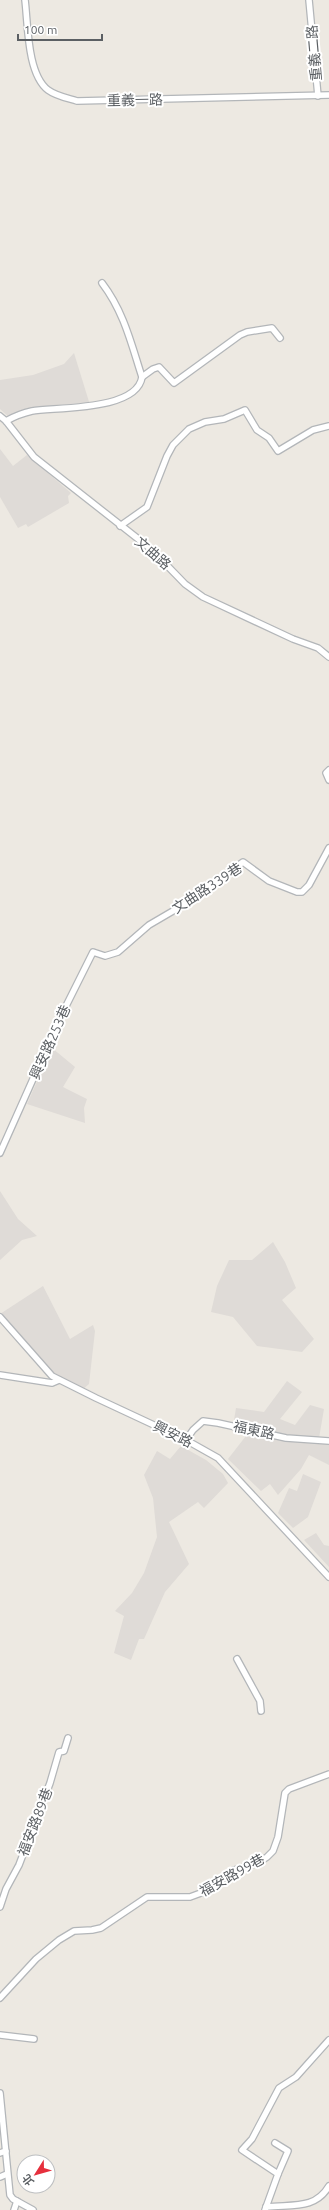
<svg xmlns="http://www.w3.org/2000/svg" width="329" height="2210" viewBox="0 0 329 2210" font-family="Ubuntu,'Noto Sans TC',sans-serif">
	<rect width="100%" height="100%" fill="#ede9e2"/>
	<g fill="#dfdbd7">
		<polygon points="74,353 90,405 62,407 10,418 0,409 0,380 33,375 64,364"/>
		<polygon points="0,449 13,466 27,455 71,493 68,496 69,503 28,527 26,524 18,528 0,497"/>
		<polygon points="52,1048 75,1067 63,1087 87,1099 84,1108 85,1123 27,1104"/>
		<polygon points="0,1191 18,1219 37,1236 22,1240 0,1260"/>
		<polygon points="273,1242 285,1262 296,1288 282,1300 314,1339 302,1352 257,1346 233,1317 211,1312 217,1286 229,1260 252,1260"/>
		<polygon points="43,1286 70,1339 93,1325 95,1331 89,1384 82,1390 51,1372 0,1316 0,1314"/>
		<polygon points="287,1381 302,1392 280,1419 295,1425 310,1405 324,1409 318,1444 329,1444 329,1465 309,1455 301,1469 278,1495 270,1484 261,1491 228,1459 256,1423 234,1420 236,1408 264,1412"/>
		<polygon points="181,1446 206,1460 223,1474 228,1483 204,1508 198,1502 169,1522 189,1564 165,1592 144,1639 139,1639 131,1660 114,1653 124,1616 115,1611 132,1593 144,1573 157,1537 153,1498 144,1475 157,1451 170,1459"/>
		<polygon points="303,1474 321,1482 308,1517 293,1528 278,1513 289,1488 297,1491"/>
		<polygon points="316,1533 324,1545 329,1546 329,1567 304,1540"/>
	</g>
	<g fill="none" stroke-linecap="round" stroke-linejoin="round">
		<defs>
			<g id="minor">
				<path d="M25,0C28,24 27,74 48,90C56,96 67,98 77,101L329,95"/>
				<polyline points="309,0 318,96"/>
				<path d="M102,283C124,312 131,343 142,377"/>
				<polyline points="0,416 6,421 34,457 151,549 185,584 203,597 293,639 318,648 329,657"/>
				<path d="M6,421C15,416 23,413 32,411C56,407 137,411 142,377L153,369L159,367L174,383L240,335L247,332L272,328L280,338"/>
				<polyline points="120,526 147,507 167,456 173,445 189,429 205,422 224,419 245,410 257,430 269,438 278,451 313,430 329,426"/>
				<polyline points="329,770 326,773 329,780"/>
				<polyline points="0,1153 62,1014 93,952 105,956 118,952 149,925 190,901 243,862 269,881 297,892 302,892 309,885 329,848"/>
				<polyline points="0,1317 52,1376 96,1398 186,1440 218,1458 329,1577"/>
				<polyline points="0,1375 52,1383 59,1380"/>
				<polyline points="186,1440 193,1430 203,1421 218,1423 286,1438 329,1441"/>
				<polyline points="237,1659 260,1701 261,1711"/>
				<polyline points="0,1907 6,1889 19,1865 50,1783 59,1752 64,1751 68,1738"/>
				<polyline points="0,1998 36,1959 59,1940 74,1931 92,1930 101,1928 147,1897 190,1897 209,1890 234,1870 258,1863 267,1857 273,1851 278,1837 285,1793 289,1789 329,1774"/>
				<polyline points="0,2035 34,2039"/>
				<polyline points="0,2093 10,2195 13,2199 33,2210"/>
				<polyline points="275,2143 288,2151 278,2174"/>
				<polyline points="0,2153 6,2151"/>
				<polyline points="0,2177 7,2174"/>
				<path d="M266,2207C292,2204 315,2210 329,2186"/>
				<polyline points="14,2210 17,2201"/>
				<polyline points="265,2210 278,2174 242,2150 252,2139 279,2088 296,2077 329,2040"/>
			</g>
		</defs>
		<use href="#minor" stroke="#b3b6b9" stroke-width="8"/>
		<use href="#minor" stroke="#fff" stroke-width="5.5"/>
	</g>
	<g text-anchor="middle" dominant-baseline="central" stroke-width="4" stroke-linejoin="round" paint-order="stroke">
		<g font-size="14" fill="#5b5f63" stroke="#fff">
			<text transform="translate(314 53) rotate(-95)">重義二路</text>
			<text transform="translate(135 100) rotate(-1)">重義一路</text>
			<text transform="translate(153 553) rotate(41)">文曲路</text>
			<text transform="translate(207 888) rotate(-33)">文曲路339巷</text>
			<text transform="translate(50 1042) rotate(-66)">興安路253巷</text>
			<text transform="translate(254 1430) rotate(12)">福東路</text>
			<text transform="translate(173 1434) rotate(26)">興安路</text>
			<text transform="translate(35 1822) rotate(-69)">福安路89巷</text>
			<text transform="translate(232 1875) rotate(-29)">福安路99巷</text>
		</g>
	</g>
	<g transform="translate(36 2174) rotate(233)"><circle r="19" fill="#ffffff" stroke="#bdbfc1"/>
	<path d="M0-3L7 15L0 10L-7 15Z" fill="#e6303d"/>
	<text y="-6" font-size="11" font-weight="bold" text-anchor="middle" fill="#5b5f63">北</text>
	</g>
	<path d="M18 34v6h84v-6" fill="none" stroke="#5b5f63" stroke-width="2"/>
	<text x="24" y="34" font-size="12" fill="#5b5f63" stroke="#ffffff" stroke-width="3" paint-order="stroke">100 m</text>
</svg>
